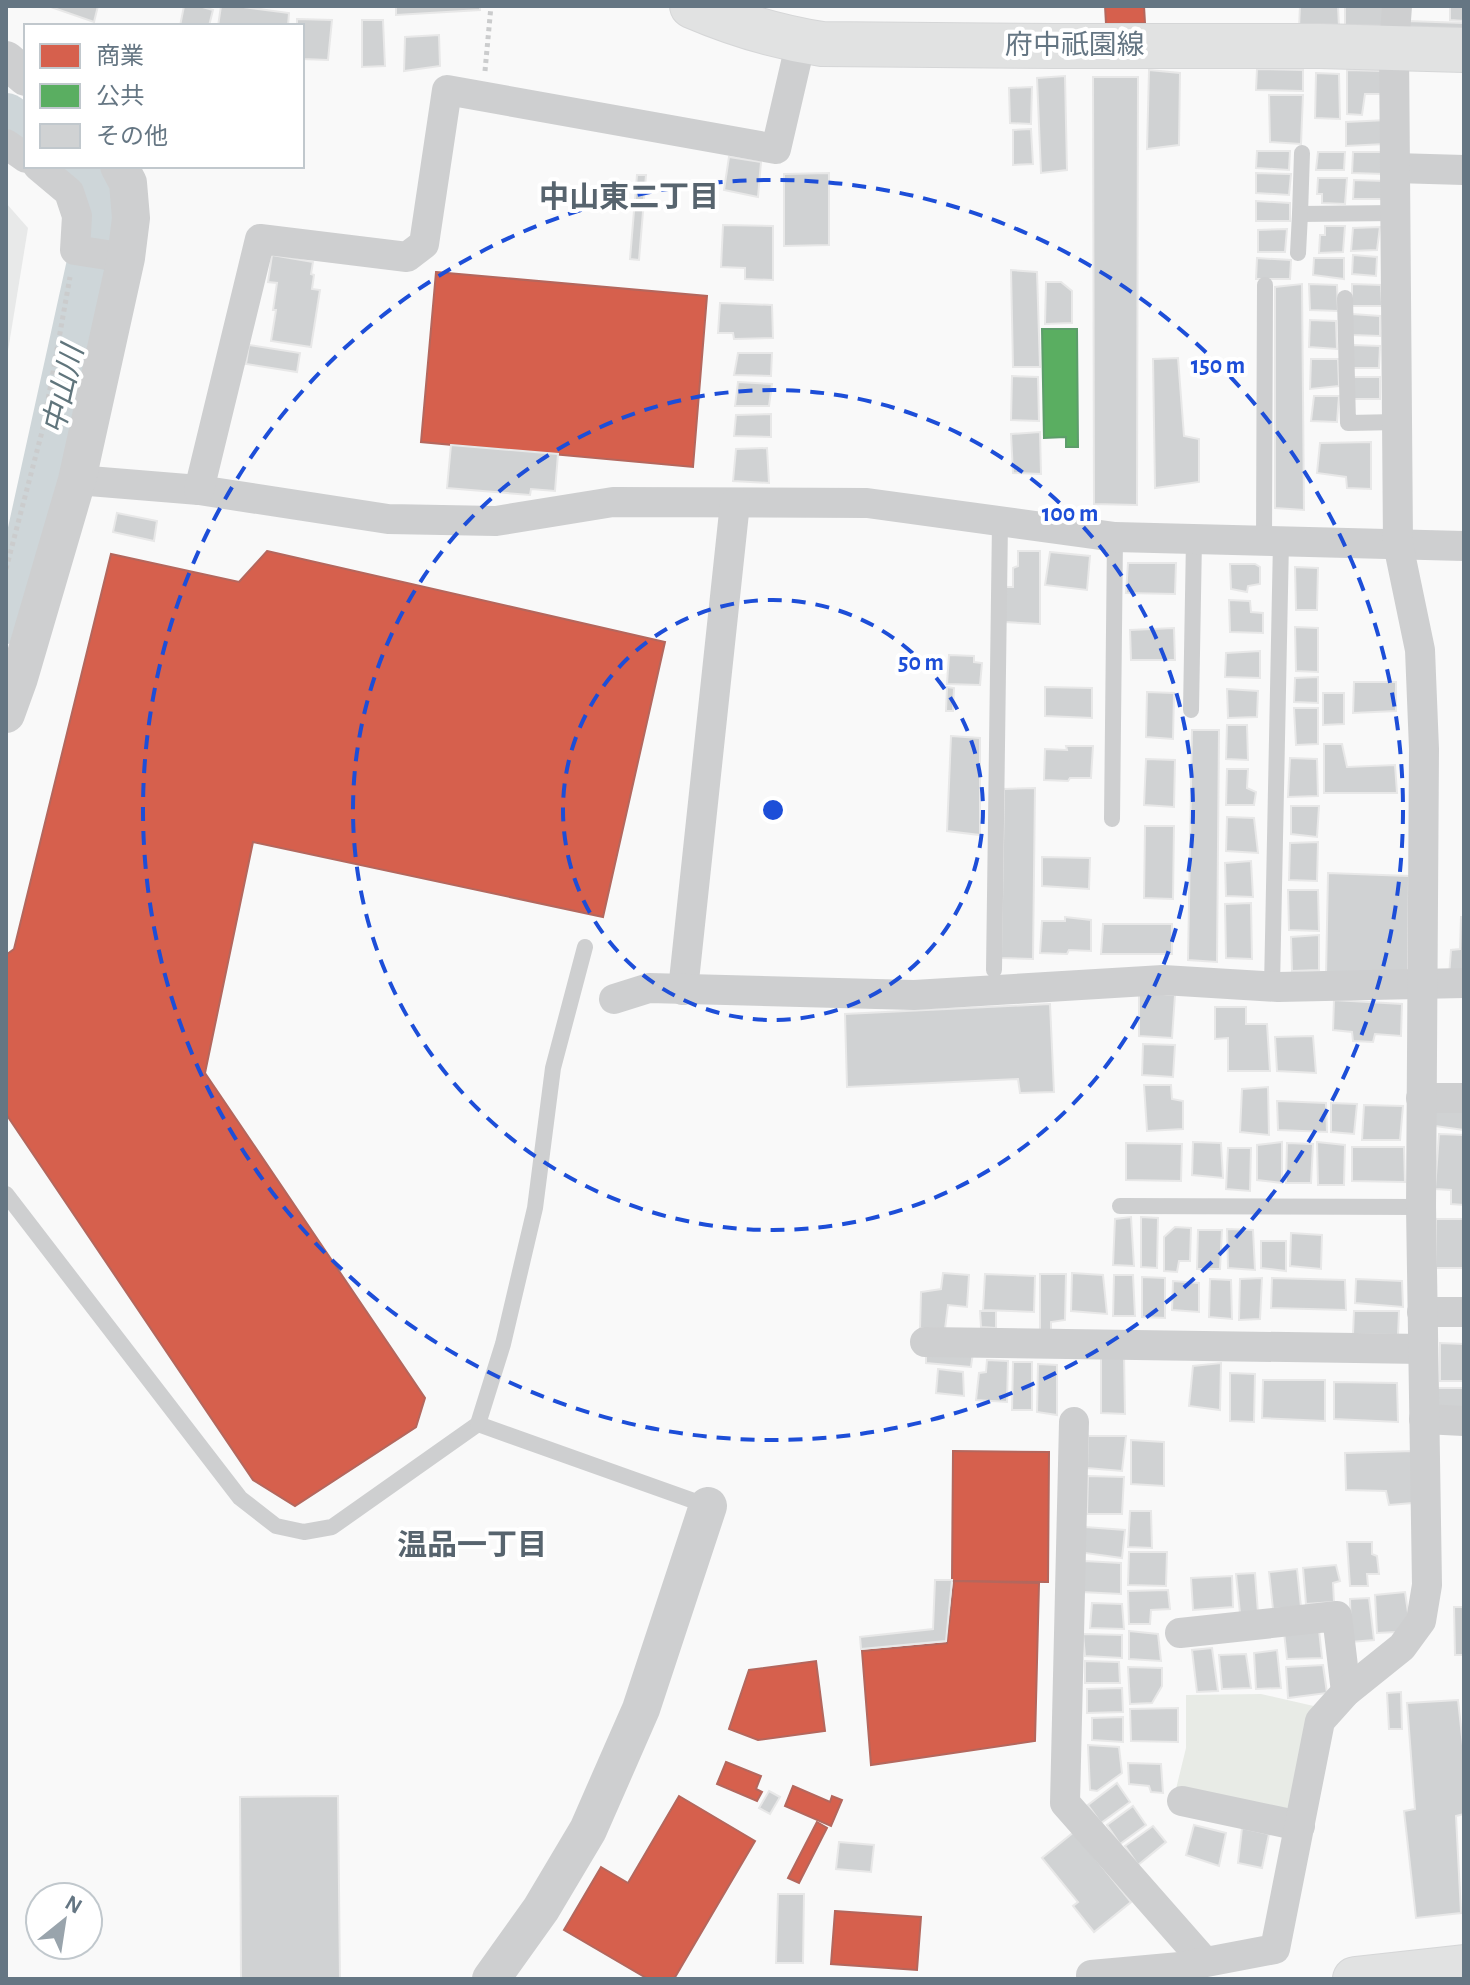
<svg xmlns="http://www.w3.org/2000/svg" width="1470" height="1985" viewBox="0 0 1470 1985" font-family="'Alegreya Sans','Noto Sans JP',sans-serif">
	<rect width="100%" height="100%" fill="#f9f9f9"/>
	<polygon fill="#e8e9e9" points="6,203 28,228 6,363"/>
	<polygon fill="#e8ebe6" points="1261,1694 1318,1707 1293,1808 1281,1813 1176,1789 1186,1748 1186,1695"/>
	<g fill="#d6604d" stroke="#b4675d" stroke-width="2">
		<polygon points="1105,6 1144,6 1145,23 1106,24"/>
		<polygon points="436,272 707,296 693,467 421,442"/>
		<polygon points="267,551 665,642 603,917 253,842 205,1073 425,1398 416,1427 295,1506 253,1480 6,1114 6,955 14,949 111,554 239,582"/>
		<polygon points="953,1451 1049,1452 1048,1582 952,1581"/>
		<polygon points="954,1581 1039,1583 1035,1741 871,1765 862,1651 947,1643"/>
		<polygon points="816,1661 825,1731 758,1740 729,1729 749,1670"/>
		<polygon points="726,1762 761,1776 756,1789 762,1792 757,1801 717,1784"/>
		<polygon points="793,1786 830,1802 832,1796 842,1800 831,1826 785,1806"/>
		<polygon points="679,1796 755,1841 674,1979 648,1979 564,1930 601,1867 628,1883"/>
		<polygon points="817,1822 827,1828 799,1883 788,1878"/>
		<polygon points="835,1911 921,1917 917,1970 831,1964"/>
	</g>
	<polygon fill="#5aae61" stroke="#5d9d6b" stroke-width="2" points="1042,329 1077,329 1078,447 1066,447 1066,437 1044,438"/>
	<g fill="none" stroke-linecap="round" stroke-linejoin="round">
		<g stroke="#ced6d9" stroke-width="50">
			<polyline points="6,118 26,133"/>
			<polyline points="6,619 26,562 98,235 97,208 70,166"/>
		</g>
	</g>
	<g fill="#d0d2d3" stroke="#e8e8e8" stroke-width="2">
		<polygon points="48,6 98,6 94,22"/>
		<polygon points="184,6 199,6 213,10 209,26 180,26"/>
		<polygon points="221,6 236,6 289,13 288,26 218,26"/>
		<polygon points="396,6 480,6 480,10 396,15"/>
		<polygon points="1300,6 1338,6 1339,27 1299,28"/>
		<polygon points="1345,6 1384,6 1383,29 1345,28"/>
		<polygon points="1450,6 1464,6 1464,21 1450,20"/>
		<polygon points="297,19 332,20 328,60 302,59 302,26 297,26"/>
		<polygon points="362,20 383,20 385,66 362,67"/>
		<polygon points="1408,21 1464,23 1464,31 1407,28"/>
		<polygon points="439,35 440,66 404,71 405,37"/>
		<polygon points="1257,69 1303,70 1303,91 1256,90"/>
		<polygon points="1149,70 1180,73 1179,145 1147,149"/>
		<polygon points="1347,70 1385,71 1385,94 1365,94 1362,115 1347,114"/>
		<polygon points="1316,73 1339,74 1340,119 1315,118"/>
		<polygon points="1065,76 1067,170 1041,173 1037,78"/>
		<polygon points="1093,77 1138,77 1137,505 1094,504"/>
		<polygon points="1032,87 1031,124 1010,123 1009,88"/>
		<polygon points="1269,95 1303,95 1301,144 1270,142"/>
		<polygon points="1387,120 1385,144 1346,146 1346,122"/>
		<polygon points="1031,129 1033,164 1013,165 1013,130"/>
		<polygon points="1257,151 1290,151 1289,170 1256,168"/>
		<polygon points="1318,152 1345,152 1344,170 1316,170"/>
		<polygon points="1353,152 1384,152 1384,174 1352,173"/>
		<polygon points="729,157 761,162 758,197 724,190"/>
		<polygon points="829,173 829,245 784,246 784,174"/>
		<polygon points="1256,173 1291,174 1289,195 1256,193"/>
		<polygon points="637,175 646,175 639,260 630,259"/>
		<polygon points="1318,178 1347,178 1345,204 1322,203 1322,194 1317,194"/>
		<polygon points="1354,180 1385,181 1382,199 1353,199"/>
		<polygon points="1256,201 1290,203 1290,221 1256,221"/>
		<polygon points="723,225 773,226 773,280 745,279 745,268 721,267"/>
		<polygon points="1325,226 1345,226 1343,252 1319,253 1320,235 1325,235"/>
		<polygon points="1380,227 1377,250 1351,251 1353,228"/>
		<polygon points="1287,229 1285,252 1258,252 1258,230"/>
		<polygon points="272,255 313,262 311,274 314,275 312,289 320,290 311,347 271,341 276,310 273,310 277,283 268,282"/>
		<polygon points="1353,255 1377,257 1376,276 1352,274"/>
		<polygon points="1257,258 1291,260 1290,279 1256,279"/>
		<polygon points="1314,258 1344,258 1344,279 1313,275"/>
		<polygon points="1011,270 1037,272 1040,367 1013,367"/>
		<polygon points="1046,282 1061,282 1072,291 1072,323 1045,324"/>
		<polygon points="1302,284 1304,510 1275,508 1275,287"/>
		<polygon points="1309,284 1337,285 1338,311 1310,310"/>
		<polygon points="1352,284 1381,285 1382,306 1352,306"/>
		<polygon points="720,303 772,305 773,338 734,339 733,333 718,333"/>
		<polygon points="1352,314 1380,316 1380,336 1352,335"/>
		<polygon points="1310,320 1336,321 1337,349 1309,347"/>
		<polygon points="249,345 300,353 297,372 246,364"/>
		<polygon points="1352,345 1380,346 1379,368 1352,368"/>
		<polygon points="738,353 772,353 771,376 734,375"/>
		<polygon points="1178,358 1184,436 1199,439 1199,482 1155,488 1153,359"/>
		<polygon points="1311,359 1338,359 1339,386 1310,389"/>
		<polygon points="1012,376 1038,377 1039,421 1011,420"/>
		<polygon points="1352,377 1380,377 1380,399 1350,399"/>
		<polygon points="738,382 772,384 769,406 735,406"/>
		<polygon points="1314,396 1339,396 1337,422 1311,421"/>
		<polygon points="771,414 771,437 734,436 736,415"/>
		<polygon points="1040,432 1041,474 1013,473 1011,434"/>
		<polygon points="1371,442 1371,489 1347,488 1346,477 1317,473 1320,443"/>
		<polygon points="451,445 558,454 555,491 531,489 530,495 447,488"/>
		<polygon points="767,448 769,483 733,481 736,449"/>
		<polygon points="117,513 157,521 154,541 113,532"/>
		<polygon points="1018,551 1040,551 1040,624 1005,622 1004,587 1013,587 1013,568 1018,566"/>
		<polygon points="1050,552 1090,556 1087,590 1045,585"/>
		<polygon points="1128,563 1176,563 1175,594 1126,593"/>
		<polygon points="1230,564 1255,564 1260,567 1260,584 1248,586 1247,592 1231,589"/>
		<polygon points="1295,567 1318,568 1317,610 1296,610"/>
		<polygon points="1229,600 1250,601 1251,612 1263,613 1263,633 1230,632"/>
		<polygon points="1295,627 1318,628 1318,672 1296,671"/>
		<polygon points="1174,628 1175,660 1131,660 1130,630"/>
		<polygon points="1260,651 1260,678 1225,677 1226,653"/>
		<polygon points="949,655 974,656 974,662 982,663 980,685 947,684"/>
		<polygon points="1318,677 1318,703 1294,702 1295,678"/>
		<polygon points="1354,682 1396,682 1396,711 1353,713"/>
		<polygon points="947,687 954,688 953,711 946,711"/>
		<polygon points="1045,687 1092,688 1092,718 1045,716"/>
		<polygon points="1227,689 1258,691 1257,717 1228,718"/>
		<polygon points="1147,692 1174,693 1173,739 1146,737"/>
		<polygon points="1323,693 1344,693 1344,724 1323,725"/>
		<polygon points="1294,708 1318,708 1318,744 1296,745"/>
		<polygon points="1227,725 1247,725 1248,760 1226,759"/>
		<polygon points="1192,730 1219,730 1217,962 1188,960"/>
		<polygon points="951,736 980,738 980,835 947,831"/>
		<polygon points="1324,744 1342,744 1347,767 1395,765 1397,793 1324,793"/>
		<polygon points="1066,746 1093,746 1091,778 1070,778 1068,781 1044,780 1045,749 1067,750"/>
		<polygon points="1290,758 1317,759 1318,796 1288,797"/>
		<polygon points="1146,759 1175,760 1174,807 1144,805"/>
		<polygon points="1227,769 1248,769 1247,788 1256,792 1254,805 1226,805"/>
		<polygon points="1035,788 1033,959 1001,958 1004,789"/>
		<polygon points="1291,806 1319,806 1317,837 1291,834"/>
		<polygon points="1227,817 1254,818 1258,853 1226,851"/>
		<polygon points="1145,826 1174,826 1173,899 1144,898"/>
		<polygon points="1318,842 1317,881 1289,880 1290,843"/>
		<polygon points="1042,857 1090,858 1089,889 1042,886"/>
		<polygon points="1251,861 1253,897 1226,896 1225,863"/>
		<polygon points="1328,873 1409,876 1408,976 1326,976"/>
		<polygon points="1288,890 1318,890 1319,931 1289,930"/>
		<polygon points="1251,903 1252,959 1226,958 1225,904"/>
		<polygon points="1065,917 1091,920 1091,951 1069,950 1067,954 1040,953 1042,921 1065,921"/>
		<polygon points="1461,917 1464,917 1464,976 1449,976 1451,950 1460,949"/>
		<polygon points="1103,924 1172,924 1172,954 1101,954"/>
		<polygon points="1319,935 1319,970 1292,971 1291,937"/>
		<polygon points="1139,992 1175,995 1172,1038 1139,1036"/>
		<polygon points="1334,1000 1402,1004 1401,1036 1375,1034 1373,1042 1353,1041 1352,1032 1333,1030"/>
		<polygon points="1050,1004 1054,1092 1020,1093 1018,1079 847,1087 845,1014"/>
		<polygon points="1215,1007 1246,1007 1246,1024 1267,1024 1270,1071 1228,1071 1228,1038 1215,1039"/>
		<polygon points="1313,1036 1316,1073 1277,1071 1275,1037"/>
		<polygon points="1143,1044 1175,1045 1173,1077 1142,1075"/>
		<polygon points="1144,1085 1171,1085 1172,1099 1183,1101 1183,1129 1147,1131"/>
		<polygon points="1268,1087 1269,1135 1240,1132 1242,1089"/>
		<polygon points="1277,1101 1326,1103 1327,1132 1278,1130"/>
		<polygon points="1331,1103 1357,1104 1354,1134 1331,1132"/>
		<polygon points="1364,1105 1403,1106 1400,1140 1362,1140"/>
		<polygon points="1435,1108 1464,1109 1464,1130 1435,1126"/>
		<polygon points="1439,1134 1464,1135 1464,1205 1451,1204 1451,1190 1435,1189"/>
		<polygon points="1193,1142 1221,1143 1223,1178 1192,1175"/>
		<polygon points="1282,1142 1282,1183 1257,1180 1257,1145"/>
		<polygon points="1317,1142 1345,1145 1344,1185 1318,1185"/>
		<polygon points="1126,1143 1182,1144 1181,1181 1126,1180"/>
		<polygon points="1287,1143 1313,1144 1311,1183 1286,1183"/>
		<polygon points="1352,1147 1404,1147 1405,1182 1352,1181"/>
		<polygon points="1228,1148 1251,1148 1250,1191 1226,1189"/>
		<polygon points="1131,1217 1134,1266 1113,1265 1115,1219"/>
		<polygon points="1141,1217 1158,1218 1157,1268 1141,1267"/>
		<rect x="1436" y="1219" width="28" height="49"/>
		<polygon points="1175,1227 1191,1228 1190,1261 1179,1261 1177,1272 1164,1271 1164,1237"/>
		<polygon points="1227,1229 1253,1230 1255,1270 1228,1268"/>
		<polygon points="1198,1230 1222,1230 1220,1269 1197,1269"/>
		<polygon points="1291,1233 1322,1235 1321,1269 1290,1266"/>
		<polygon points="1261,1241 1286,1241 1286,1271 1261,1268"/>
		<polygon points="943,1273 969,1275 967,1307 948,1305 945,1329 920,1328 921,1292 941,1289"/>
		<polygon points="1072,1273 1103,1275 1107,1314 1071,1311"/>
		<polygon points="985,1274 1035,1276 1034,1312 983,1310"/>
		<polygon points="1040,1274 1066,1274 1065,1320 1051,1322 1051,1332 1040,1332"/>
		<polygon points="1114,1275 1133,1275 1135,1316 1113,1316"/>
		<polygon points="1142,1277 1165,1278 1165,1318 1142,1317"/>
		<polygon points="1262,1278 1260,1319 1239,1320 1240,1279"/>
		<polygon points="1272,1278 1345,1280 1346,1310 1271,1308"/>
		<polygon points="1210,1279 1231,1280 1232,1319 1209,1317"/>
		<polygon points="1356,1279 1402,1281 1403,1307 1355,1303"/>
		<polygon points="1173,1281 1199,1283 1199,1312 1172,1310"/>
		<polygon points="980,1311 996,1311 996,1328 981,1327"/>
		<polygon points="1354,1311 1399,1311 1398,1335 1353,1334"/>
		<polygon points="1440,1343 1464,1344 1464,1381 1440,1381"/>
		<polygon points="926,1349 973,1352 971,1367 926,1363"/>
		<polygon points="1124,1353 1125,1414 1101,1413 1101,1355"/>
		<polygon points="987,1360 1008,1361 1007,1402 976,1400 979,1373 986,1372"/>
		<polygon points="1013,1362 1032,1362 1032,1410 1012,1410"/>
		<polygon points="1221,1363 1220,1410 1189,1406 1193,1366"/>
		<polygon points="1038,1364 1057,1365 1057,1415 1037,1412"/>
		<polygon points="938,1369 963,1372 964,1396 936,1393"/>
		<polygon points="1230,1373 1255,1374 1254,1422 1230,1421"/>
		<polygon points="1263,1380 1325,1380 1325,1421 1262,1418"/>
		<polygon points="1334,1382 1397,1383 1398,1422 1334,1419"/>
		<polygon points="1437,1388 1464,1388 1464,1409 1437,1408"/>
		<polygon points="1088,1436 1126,1436 1122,1471 1087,1468"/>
		<polygon points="1131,1440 1164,1442 1164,1486 1131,1484"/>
		<polygon points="1413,1451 1413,1503 1389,1505 1386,1491 1346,1490 1345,1453"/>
		<polygon points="1088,1476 1124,1477 1122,1514 1087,1514"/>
		<polygon points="1130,1511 1151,1511 1152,1548 1128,1547"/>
		<polygon points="1085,1527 1125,1530 1122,1558 1085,1553"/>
		<polygon points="1347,1542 1372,1542 1372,1554 1377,1556 1379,1574 1367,1574 1368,1586 1350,1586"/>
		<polygon points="1129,1552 1167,1552 1166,1586 1128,1585"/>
		<polygon points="1084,1561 1121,1563 1121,1594 1081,1592"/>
		<polygon points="1336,1565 1340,1581 1333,1583 1334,1602 1306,1604 1303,1568"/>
		<polygon points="1297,1569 1301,1607 1273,1609 1269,1572"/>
		<polygon points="1255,1573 1258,1613 1240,1613 1236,1574"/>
		<polygon points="1232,1576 1233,1607 1193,1610 1191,1578"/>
		<polygon points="935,1580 952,1580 946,1641 861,1649 860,1637 933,1629"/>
		<polygon points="1168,1590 1170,1609 1151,1610 1150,1624 1129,1624 1128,1591"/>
		<polygon points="1405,1592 1409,1619 1397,1632 1377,1633 1375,1595"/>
		<polygon points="1369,1598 1374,1640 1351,1642 1350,1599"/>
		<polygon points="1092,1603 1122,1604 1124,1629 1090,1628"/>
		<polygon points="1454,1607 1464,1607 1464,1655 1455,1655"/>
		<polygon points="1319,1630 1322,1658 1287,1659 1284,1632"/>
		<polygon points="1129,1631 1158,1634 1161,1661 1129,1659"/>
		<polygon points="1083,1634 1122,1635 1122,1658 1085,1656"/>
		<polygon points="1212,1648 1218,1691 1197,1692 1192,1650"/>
		<polygon points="1277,1650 1281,1688 1256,1689 1254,1653"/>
		<polygon points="1246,1654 1251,1688 1222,1689 1219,1655"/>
		<polygon points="1085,1661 1119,1662 1120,1683 1085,1683"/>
		<polygon points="1323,1665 1327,1693 1288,1698 1286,1667"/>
		<polygon points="1128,1667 1162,1668 1162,1686 1152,1703 1130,1704"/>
		<polygon points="1122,1688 1123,1712 1087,1713 1087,1689"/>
		<polygon points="1401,1692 1402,1729 1389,1729 1387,1693"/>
		<polygon points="1458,1700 1464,1755 1464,1814 1456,1816 1461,1913 1416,1918 1404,1811 1415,1809 1407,1703"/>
		<polygon points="1178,1708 1178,1742 1131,1741 1130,1709"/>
		<polygon points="1123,1717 1123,1742 1092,1740 1092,1718"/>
		<polygon points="1088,1745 1119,1747 1122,1773 1097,1791 1090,1790"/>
		<polygon points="1128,1763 1161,1764 1163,1793 1151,1792 1149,1786 1129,1784"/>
		<polygon points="1117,1783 1130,1802 1101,1823 1088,1805"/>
		<polygon points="769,1791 780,1797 770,1814 759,1808"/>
		<polygon points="338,1796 340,1979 241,1979 240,1797"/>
		<polygon points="1133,1806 1146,1825 1120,1844 1107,1825"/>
		<polygon points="1194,1825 1226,1833 1219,1866 1186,1855"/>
		<polygon points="1153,1826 1166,1842 1138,1865 1125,1846"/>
		<polygon points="1242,1828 1269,1834 1262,1868 1238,1863"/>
		<polygon points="1074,1832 1131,1902 1094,1932 1073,1906 1078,1902 1042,1858"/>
		<polygon points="839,1842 874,1845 871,1872 836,1869"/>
		<polygon points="778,1894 804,1894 803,1963 776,1963"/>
	</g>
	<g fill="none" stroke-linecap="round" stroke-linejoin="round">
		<defs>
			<path id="secondary" d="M692,6C734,24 777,37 822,44L1056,46H1320L1464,50"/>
			<polyline id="primary" points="1355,1979 1464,1967"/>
		</defs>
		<use href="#secondary" stroke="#d5d6d7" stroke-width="46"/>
		<use href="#primary" stroke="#d5d6d7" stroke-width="46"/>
		<g stroke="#cbcccd" stroke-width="5" stroke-dasharray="4 4" stroke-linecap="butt">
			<polyline points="485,71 491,6"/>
			<polyline points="6,569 43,428 70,277"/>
		</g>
		<g stroke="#cecfd0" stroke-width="16">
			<polyline points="1302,153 1300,214 1396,213"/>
			<polyline points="1298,253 1300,214"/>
			<polyline points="1345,298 1348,423 1397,422"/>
			<polyline points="1264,541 1265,285"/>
			<polyline points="1191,710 1194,539"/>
			<polyline points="1112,819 1115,537"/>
			<polyline points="994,970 1000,522"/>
			<polyline points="1272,987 1281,541"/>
			<polyline points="6,1194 240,1498 276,1526 304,1532 332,1527 478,1424 708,1506"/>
			<polyline points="1120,1206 1421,1207"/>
			<polyline points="478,1424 503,1344 535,1208 553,1068 585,947"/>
		</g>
		<g stroke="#cecfd0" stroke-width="30">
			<polyline points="6,144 26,158"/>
			<polyline points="38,166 69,192 77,216 75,250 126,258"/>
			<polyline points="1395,168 1464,170"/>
			<polyline points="77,480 199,490 388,519 496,521 613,502 867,503 1115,537 1464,546"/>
			<polyline points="199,490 260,239 407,257 424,244 447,90 776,149 801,41"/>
			<polyline points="683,990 735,503"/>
			<polyline points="614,999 649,988 914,995 1163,980 1278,987 1464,983"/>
			<polyline points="1421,1098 1464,1098"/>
			<polyline points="1422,1312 1464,1312"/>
			<polyline points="925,1342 1423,1349"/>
			<polyline points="1424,1419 1464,1421"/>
			<polyline points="1074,1422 1065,1803 1204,1961"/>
			<polyline points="1180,1633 1337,1616 1346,1692"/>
			<polyline points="1182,1801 1300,1826"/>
			<polyline points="1092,1979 1091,1975 1180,1967 1275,1949 1320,1721 1346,1692 1402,1647 1421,1621 1427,1585 1421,1207 1424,749 1420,650 1398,544 1394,48 1397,6"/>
		</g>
		<g stroke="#cecfd0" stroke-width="38">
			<polyline points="6,60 26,77"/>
			<polyline points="6,714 19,678 77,480 126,258 131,218 128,183 119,166"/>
			<polyline points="491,1979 541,1909 588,1830 641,1709 708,1506"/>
		</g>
		<use href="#secondary" stroke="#e1e2e2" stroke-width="44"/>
		<use href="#primary" stroke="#e1e2e2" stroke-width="44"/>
	</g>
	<g fill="none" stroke="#1d4ed8" stroke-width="4" stroke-dasharray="14 10">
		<circle cx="773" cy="810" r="210"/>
		<circle cx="773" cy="810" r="420"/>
		<circle cx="773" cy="810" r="630"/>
	</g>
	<g text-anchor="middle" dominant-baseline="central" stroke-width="8" stroke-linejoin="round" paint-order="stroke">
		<g font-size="28" fill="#657683" stroke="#fff">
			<text x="1075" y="46">府中祇園線</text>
		</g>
		<g font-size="30" font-weight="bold" fill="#57646e" stroke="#fff">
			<text x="629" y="198">中山東二丁目</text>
			<text x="472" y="1546">温品一丁目</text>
		</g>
		<g font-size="30" font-style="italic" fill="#60757c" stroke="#fff">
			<text transform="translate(64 390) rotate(-77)">中山川</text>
		</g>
	</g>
	<circle cx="773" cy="810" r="12" fill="#1d4ed8" stroke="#fff" stroke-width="4"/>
	<g font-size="24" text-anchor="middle" font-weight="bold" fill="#1d4ed8" stroke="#fff" stroke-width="8" stroke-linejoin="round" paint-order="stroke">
		<text x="1218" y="373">150 m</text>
		<text x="1070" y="521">100 m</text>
		<text x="921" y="670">50 m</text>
	</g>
	<rect width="1470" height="1985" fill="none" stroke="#657683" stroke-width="16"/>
	<rect x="24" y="24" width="280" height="144" fill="#ffffff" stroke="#c1c8cd" stroke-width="2"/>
	<rect x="40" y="44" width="40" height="24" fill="#d6604d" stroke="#c1c8cd" stroke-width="2"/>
	<text x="96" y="64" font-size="24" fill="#657683">商業</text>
	<rect x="40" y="84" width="40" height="24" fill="#5aae61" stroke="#c1c8cd" stroke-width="2"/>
	<text x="96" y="104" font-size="24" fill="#657683">公共</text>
	<rect x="40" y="124" width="40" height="24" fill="#d0d2d3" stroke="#c1c8cd" stroke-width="2"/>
	<text x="96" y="144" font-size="24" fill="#657683">その他</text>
	<g transform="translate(64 1921) rotate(30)"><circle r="38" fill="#ffffff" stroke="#c1c8cd" stroke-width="2"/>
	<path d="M0-6L14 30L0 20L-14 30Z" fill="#99a4ac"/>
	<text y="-12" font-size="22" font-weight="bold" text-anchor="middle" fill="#657683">N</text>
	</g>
</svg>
